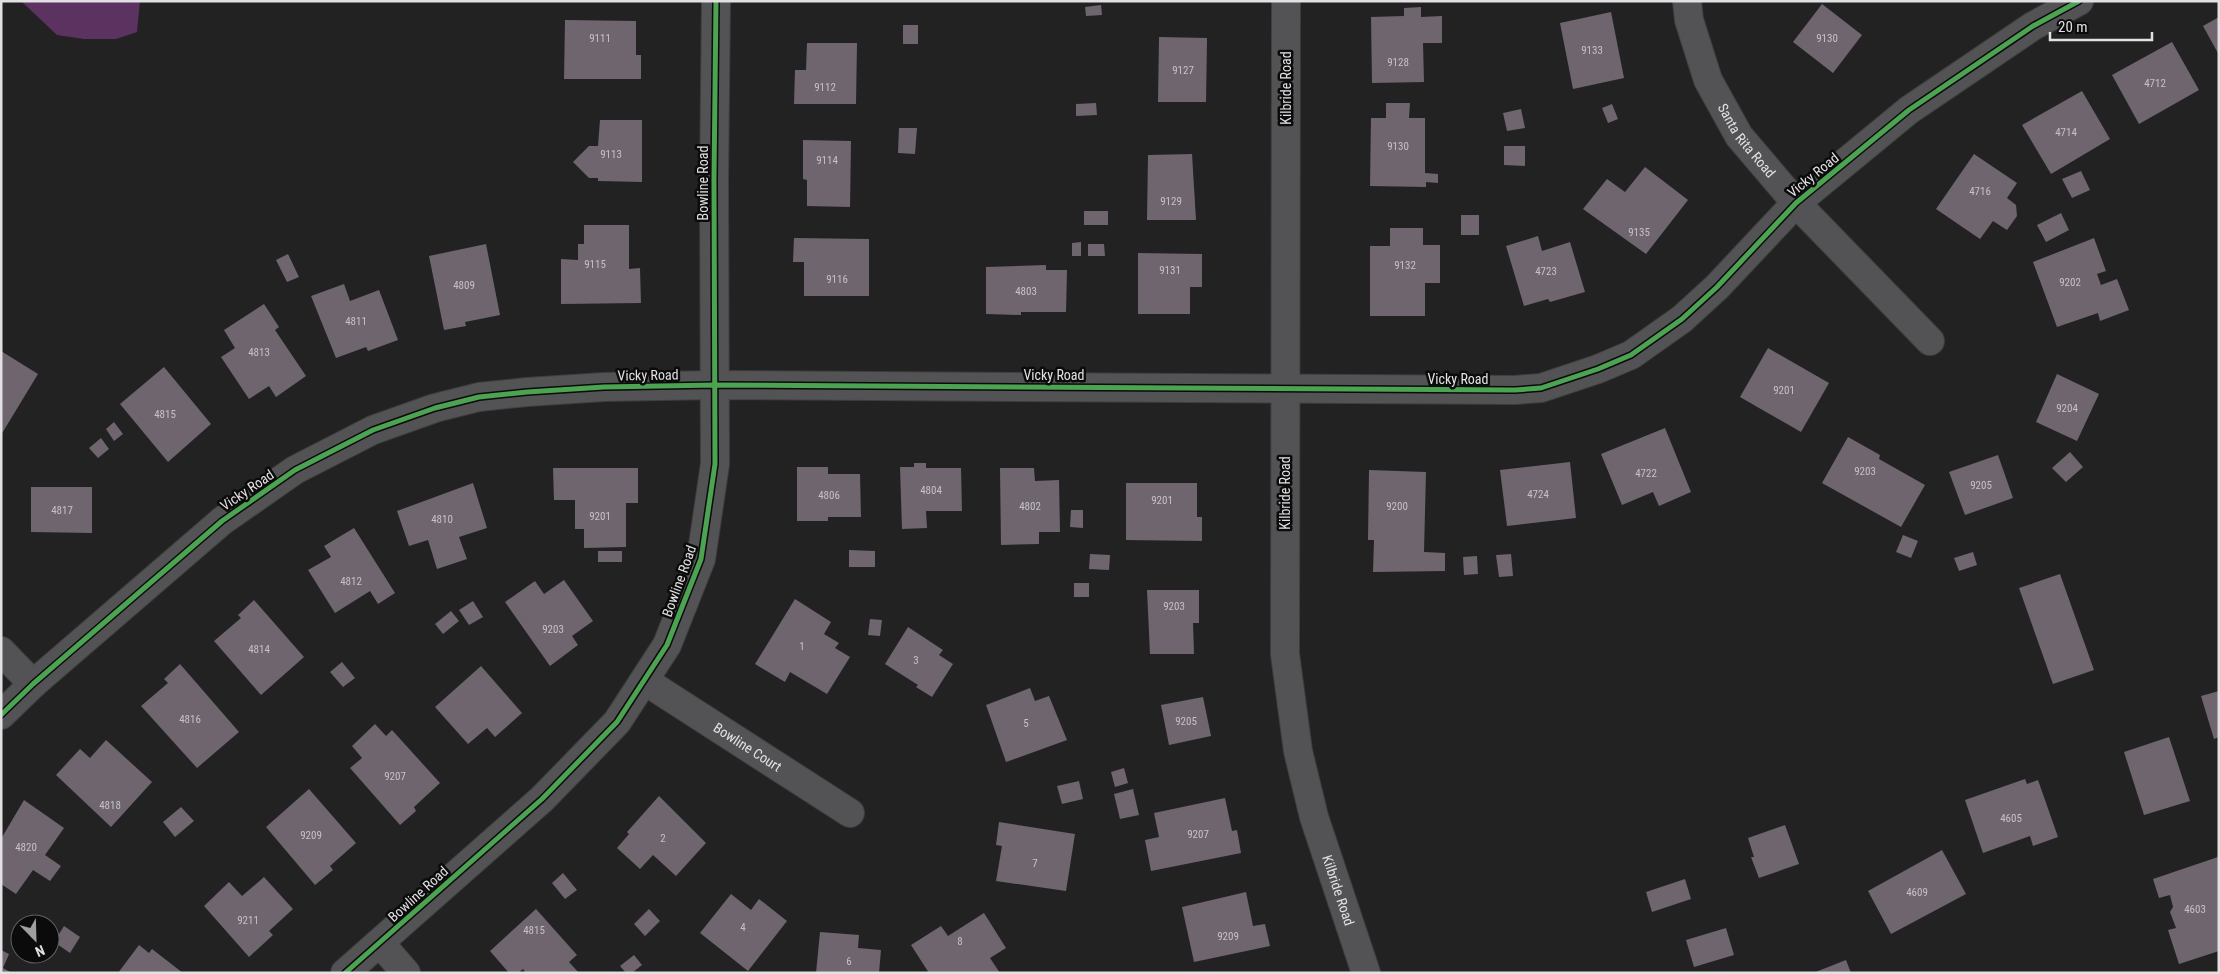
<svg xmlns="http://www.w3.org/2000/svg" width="2220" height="974" viewBox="0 0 2220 974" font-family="'Roboto Condensed',sans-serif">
	<rect width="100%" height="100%" fill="#232223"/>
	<polygon fill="#5b3260" points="21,1 140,1 137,32 116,39 84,39 57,35"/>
	<g fill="#6e656f">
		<polygon points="1822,4 1862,35 1833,73 1793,42"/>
		<polygon points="1101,5 1102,15 1086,16 1085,7"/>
		<polygon points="1421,7 1421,17 1442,16 1442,43 1423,43 1424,82 1372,83 1371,17 1404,16 1404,8"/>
		<polygon points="1611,12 1624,78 1573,89 1560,23"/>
		<polygon points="2219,17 2219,55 2203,26"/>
		<polygon points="565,20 636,21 636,55 641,55 641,79 564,79"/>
		<rect x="903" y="25" width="15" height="19"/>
		<polygon points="1159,37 1207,38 1206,102 1158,102"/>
		<polygon points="2172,42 2199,90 2139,124 2112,75"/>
		<polygon points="807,43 857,43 856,104 794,104 795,70 806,70"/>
		<polygon points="2082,91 2110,139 2051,174 2022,125"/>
		<polygon points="1096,103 1097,115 1076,116 1076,104"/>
		<polygon points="1386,103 1410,103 1409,118 1425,118 1425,173 1438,174 1438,183 1426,182 1426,187 1370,186 1371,118 1386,118"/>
		<polygon points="1612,104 1618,119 1608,123 1602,108"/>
		<polygon points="1521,109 1525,128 1507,131 1503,113"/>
		<polygon points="600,120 642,120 642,182 598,181 598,178 589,178 573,162 589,146 598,146"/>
		<polygon points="899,128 917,128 915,154 898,153"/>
		<polygon points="803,140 851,141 850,207 807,206 807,180 803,179"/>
		<polygon points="1504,146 1525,146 1525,166 1504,165"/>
		<polygon points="1192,154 1196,220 1147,220 1148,155"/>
		<polygon points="1974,154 2017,183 2007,198 2016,205 2017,216 2007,230 1993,221 1980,239 1936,209"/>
		<polygon points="1645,167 1688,200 1646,254 1583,209 1607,179 1625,192"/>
		<polygon points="2081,171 2090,190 2072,198 2062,179"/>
		<rect x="1084" y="211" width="24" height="14"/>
		<polygon points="2061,213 2069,230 2046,242 2037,225"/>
		<rect x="1461" y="215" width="18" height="20"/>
		<polygon points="584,225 629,225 629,269 640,268 641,303 561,304 561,259 578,260 578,244 584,244"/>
		<polygon points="1390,228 1423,228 1423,245 1440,245 1440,283 1425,283 1425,316 1370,316 1370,246 1390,246"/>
		<polygon points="1538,236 1542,251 1570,242 1585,292 1550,302 1548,299 1524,306 1506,246"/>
		<polygon points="794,238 869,239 869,296 804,296 804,262 793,262"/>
		<polygon points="2094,238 2106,271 2097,274 2101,285 2117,279 2129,310 2100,321 2098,313 2057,327 2033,262"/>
		<polygon points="1081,242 1081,256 1072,256 1072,243"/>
		<polygon points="486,244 500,315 465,322 466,326 444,330 429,256"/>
		<polygon points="1088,244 1104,244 1105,256 1088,256"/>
		<polygon points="1138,253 1202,254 1202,287 1190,287 1190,314 1138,314"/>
		<polygon points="288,254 299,277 287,282 276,260"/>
		<polygon points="1046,265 1046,270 1067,270 1066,312 1021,312 1021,315 986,314 986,267"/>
		<polygon points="344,284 350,301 379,290 398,340 368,351 366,347 336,358 311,296"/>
		<polygon points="264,304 279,327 275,330 306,376 276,397 269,386 249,399 221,357 235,348 224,330"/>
		<polygon points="1768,348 1829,383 1801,432 1740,397"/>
		<polygon points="1,351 38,374 1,435"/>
		<polygon points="164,367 211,424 168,462 120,404"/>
		<polygon points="2057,374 2099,394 2077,441 2036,422"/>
		<polygon points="114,422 123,434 114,441 106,429"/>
		<polygon points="1665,428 1691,492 1659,506 1653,492 1622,505 1601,454"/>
		<polygon points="1848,437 1880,455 1879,459 1925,485 1901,527 1822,483"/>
		<polygon points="101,438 109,449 98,458 89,448"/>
		<polygon points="2070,452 2083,467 2066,482 2052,468"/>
		<polygon points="1998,455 2013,498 1965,515 1949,472"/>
		<polygon points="1570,462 1576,518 1507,526 1500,470"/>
		<polygon points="914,463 926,463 926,468 961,468 962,511 926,511 927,528 902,529 900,467 914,467"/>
		<polygon points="797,467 828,467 828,474 860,474 861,517 828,517 828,521 797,521"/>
		<polygon points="553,468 638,468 638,503 626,503 626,547 584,548 584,529 575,529 575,500 554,500"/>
		<polygon points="1000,468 1034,468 1035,481 1059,480 1060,532 1039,532 1039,544 1001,545"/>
		<polygon points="1369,470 1426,472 1424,552 1445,553 1445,571 1373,572 1374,540 1368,540"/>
		<polygon points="473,483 487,528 459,537 467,559 437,569 428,540 409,546 397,511"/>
		<polygon points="1126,483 1197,483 1197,517 1202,517 1202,541 1126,540"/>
		<polygon points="31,487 92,487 92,533 31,532"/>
		<polygon points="1071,510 1083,510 1083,528 1070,527"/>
		<polygon points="354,528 395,593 378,604 370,591 335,613 308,570 331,557 324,546"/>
		<polygon points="1903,535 1918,541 1911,558 1896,552"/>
		<polygon points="849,550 875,551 875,567 849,567"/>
		<rect x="598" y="551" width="24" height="11"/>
		<polygon points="1973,552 1977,565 1959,571 1954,558"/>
		<polygon points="1090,554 1110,555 1109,570 1089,569"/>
		<polygon points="1511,554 1513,576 1499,577 1496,555"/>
		<polygon points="1477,556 1478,574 1464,575 1463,557"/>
		<polygon points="2060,574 2094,670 2053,684 2019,588"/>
		<polygon points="564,580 593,621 572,636 578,645 550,666 505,602 535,581 544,594"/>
		<rect x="1074" y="583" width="15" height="14"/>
		<polygon points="1147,590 1199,590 1199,623 1193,623 1194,654 1150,654"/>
		<polygon points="795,599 831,622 824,634 839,643 835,648 850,657 827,694 790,672 785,682 755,664"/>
		<polygon points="254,600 304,657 261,695 214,641 241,618 238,615"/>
		<polygon points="473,601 483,617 469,625 459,610"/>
		<polygon points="451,611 459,621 443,634 435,624"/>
		<polygon points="870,619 882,620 880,636 868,635"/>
		<polygon points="908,627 943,650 939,655 953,664 932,697 916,687 918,685 885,664"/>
		<polygon points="342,662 355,678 343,687 330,672"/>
		<polygon points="180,664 239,732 197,768 141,706 168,683 164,679"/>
		<polygon points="481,666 522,713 495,737 487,728 468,744 435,707"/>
		<polygon points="1030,688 1035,701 1049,696 1067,740 1006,762 986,705"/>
		<polygon points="2219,691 2219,737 2214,739 2201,696"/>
		<polygon points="1203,697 1211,736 1169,745 1161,705"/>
		<polygon points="375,724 386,736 392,730 440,783 414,807 416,811 400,825 350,768 362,758 352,746"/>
		<polygon points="2169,737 2190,801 2144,815 2124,752"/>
		<polygon points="106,740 152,782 111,827 56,775 80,749 90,758"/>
		<polygon points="1124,768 1128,783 1115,787 1111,772"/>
		<polygon points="2025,779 2027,784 2038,780 2058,837 2033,846 2030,836 1983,853 1965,800"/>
		<polygon points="1079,781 1083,799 1062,804 1057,786"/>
		<polygon points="309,789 356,843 330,866 333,870 315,885 266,827"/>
		<polygon points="1133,789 1139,815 1120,819 1114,794"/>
		<polygon points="659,796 706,843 676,876 653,855 640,869 617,848 629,834 627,832"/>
		<polygon points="1225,798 1232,831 1237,830 1241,853 1151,871 1145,840 1159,837 1154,813"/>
		<polygon points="24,800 64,828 45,855 61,866 50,881 33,870 16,894 1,884 1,839"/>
		<polygon points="181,807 194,821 175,837 163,822"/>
		<polygon points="999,822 1075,834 1066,891 996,881 1002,846 996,845"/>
		<polygon points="1785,825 1799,864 1759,878 1751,857 1754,857 1748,838"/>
		<polygon points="1942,850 1966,894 1891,934 1868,891"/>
		<polygon points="2218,857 2219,951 2179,964 2168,930 2176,928 2170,912 2173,907 2170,895 2159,898 2153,879"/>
		<polygon points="563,873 577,890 565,899 552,883"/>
		<polygon points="264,877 293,909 269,931 273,935 249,957 204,906 229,882 242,896"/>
		<polygon points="1685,879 1691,899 1652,912 1646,892"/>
		<polygon points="1246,892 1253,926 1265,924 1270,946 1194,962 1182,907"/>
		<polygon points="731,894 751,910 759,899 787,921 748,971 700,933"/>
		<polygon points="536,909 577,955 569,962 579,973 526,973 523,969 518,973 509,973 490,951"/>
		<polygon points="649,909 660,921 645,936 634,924"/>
		<polygon points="984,913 1006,948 990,958 1000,973 929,973 911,945 941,926 948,936"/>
		<polygon points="64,926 80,937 70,953 54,942"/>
		<polygon points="1726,928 1734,955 1694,967 1686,940"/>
		<polygon points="820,932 859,935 858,948 881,950 879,973 816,973"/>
		<polygon points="139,945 149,953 152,949 183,973 118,973"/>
		<polygon points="1,950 9,954 3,968 12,973 1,973"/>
		<polygon points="634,955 642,965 632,973 626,973 620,966"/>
		<polygon points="1846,960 1851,973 1813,973"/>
	</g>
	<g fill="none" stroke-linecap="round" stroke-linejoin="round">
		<defs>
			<g id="minor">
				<path id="s1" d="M1286,1L1285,654L1298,751L1314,817L1366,973"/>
				<path id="s2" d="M1687,1L1689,20L1708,80L1739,136L1796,203L1930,341"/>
				<polyline points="1,651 33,684"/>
				<path id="s3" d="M645,681L850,813"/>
				<polyline points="1,715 33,684 222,521 295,470 373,430 435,408 479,397 527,392 604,387 716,385 1515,390 1541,388 1598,369 1631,355 1682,319 1717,287 1796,203 1909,110 2033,26 2079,1"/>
				<polyline points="380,943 406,973"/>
				<polyline points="345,973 542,799 617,722 667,645 701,559 715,464 714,179 716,1"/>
			</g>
		</defs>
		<use href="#minor" stroke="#3f3e3f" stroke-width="30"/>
		<use href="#minor" stroke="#535254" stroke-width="28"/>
		<defs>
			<g id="cycleway">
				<polyline points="1,715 33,684 222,521 295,470 373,430 435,408 479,397 527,392 604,387 716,385 1515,390 1541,388 1598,369 1631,355 1682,319 1717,287 1796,203 1909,110 2033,26 2079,1"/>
				<polyline points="345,973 542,799 617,722 667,645 701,559 715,464 714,179 716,1"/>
			</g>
		</defs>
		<use href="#cycleway" stroke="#0c0b0c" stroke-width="8"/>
		<use href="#cycleway" stroke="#4ca352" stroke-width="5"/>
	</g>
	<g text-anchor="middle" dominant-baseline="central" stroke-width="5" stroke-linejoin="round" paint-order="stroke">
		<g font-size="11" fill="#c5c1c6">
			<text x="600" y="38">9111</text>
			<text x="1827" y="38">9130</text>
			<text x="1592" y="50">9133</text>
			<text x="1398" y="62">9128</text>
			<text x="1183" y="70">9127</text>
			<text x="2155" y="83">4712</text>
			<text x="825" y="87">9112</text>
			<text x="2066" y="132">4714</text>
			<text x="1398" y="146">9130</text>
			<text x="611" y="154">9113</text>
			<text x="827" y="160">9114</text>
			<text x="1980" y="191">4716</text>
			<text x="1171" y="201">9129</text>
			<text x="1639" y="232">9135</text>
			<text x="595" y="264">9115</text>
			<text x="1405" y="265">9132</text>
			<text x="1170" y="270">9131</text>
			<text x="1546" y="271">4723</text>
			<text x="837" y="279">9116</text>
			<text x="2070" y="282">9202</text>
			<text x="464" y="285">4809</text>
			<text x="1026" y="291">4803</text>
			<text x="356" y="321">4811</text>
			<text x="259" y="352">4813</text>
			<text x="1784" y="390">9201</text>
			<text x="2067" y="408">9204</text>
			<text x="165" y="414">4815</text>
			<text x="1865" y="471">9203</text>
			<text x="1646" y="473">4722</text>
			<text x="1981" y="485">9205</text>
			<text x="931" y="490">4804</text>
			<text x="1538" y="494">4724</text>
			<text x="829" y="495">4806</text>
			<text x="1162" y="500">9201</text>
			<text x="1030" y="506">4802</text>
			<text x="1397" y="506">9200</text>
			<text x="62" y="510">4817</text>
			<text x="600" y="516">9201</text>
			<text x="442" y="519">4810</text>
			<text x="351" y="581">4812</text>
			<text x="1174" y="606">9203</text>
			<text x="553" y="629">9203</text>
			<text x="802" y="646">1</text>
			<text x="259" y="649">4814</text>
			<text x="916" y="660">3</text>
			<text x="190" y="719">4816</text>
			<text x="1186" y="721">9205</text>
			<text x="1026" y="723">5</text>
			<text x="395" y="776">9207</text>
			<text x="110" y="805">4818</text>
			<text x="2011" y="818">4605</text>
			<text x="1198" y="834">9207</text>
			<text x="311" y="835">9209</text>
			<text x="663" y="838">2</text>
			<text x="26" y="847">4820</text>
			<text x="1035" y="863">7</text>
			<text x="1917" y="892">4609</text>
			<text x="2195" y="909">4603</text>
			<text x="248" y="920">9211</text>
			<text x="743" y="927">4</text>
			<text x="534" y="930">4815</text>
			<text x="1228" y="936">9209</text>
			<text x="960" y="941">8</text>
			<text x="849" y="961">6</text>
		</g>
		<g font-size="14" fill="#e2e0e3" stroke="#0c0b0c">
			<text transform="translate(1286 88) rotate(-90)">Kilbride Road</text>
			<text stroke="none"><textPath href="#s2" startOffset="154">Santa Rita Road</textPath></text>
			<text transform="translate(1813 175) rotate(-39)">Vicky Road</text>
			<text transform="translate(703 183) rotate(-90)">Bowline Road</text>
			<text transform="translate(648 375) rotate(-1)">Vicky Road</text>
			<text x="1054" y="375">Vicky Road</text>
			<text x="1458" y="379">Vicky Road</text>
			<text transform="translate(247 490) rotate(-34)">Vicky Road</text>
			<text transform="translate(1285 493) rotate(-90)">Kilbride Road</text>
			<text transform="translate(679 581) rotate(-70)">Bowline Road</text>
			<text stroke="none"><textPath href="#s3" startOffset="122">Bowline Court</textPath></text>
			<text stroke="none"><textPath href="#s1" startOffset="896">Kilbride Road</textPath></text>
			<text transform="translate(418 894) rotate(-42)">Bowline Road</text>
		</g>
	</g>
	<rect width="2220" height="974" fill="none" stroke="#e2e0e3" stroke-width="5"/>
	<g transform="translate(35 939) rotate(157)"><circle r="24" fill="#0c0b0c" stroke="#626062"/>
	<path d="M0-4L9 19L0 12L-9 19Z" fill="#9f9ea0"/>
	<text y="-8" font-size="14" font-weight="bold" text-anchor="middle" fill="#e2e0e3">N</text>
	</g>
	<path d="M2050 32v8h102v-8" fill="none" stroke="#e2e0e3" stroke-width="2.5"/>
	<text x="2058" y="32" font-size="15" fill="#e2e0e3" stroke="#0c0b0c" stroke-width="4" paint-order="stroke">20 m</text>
</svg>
